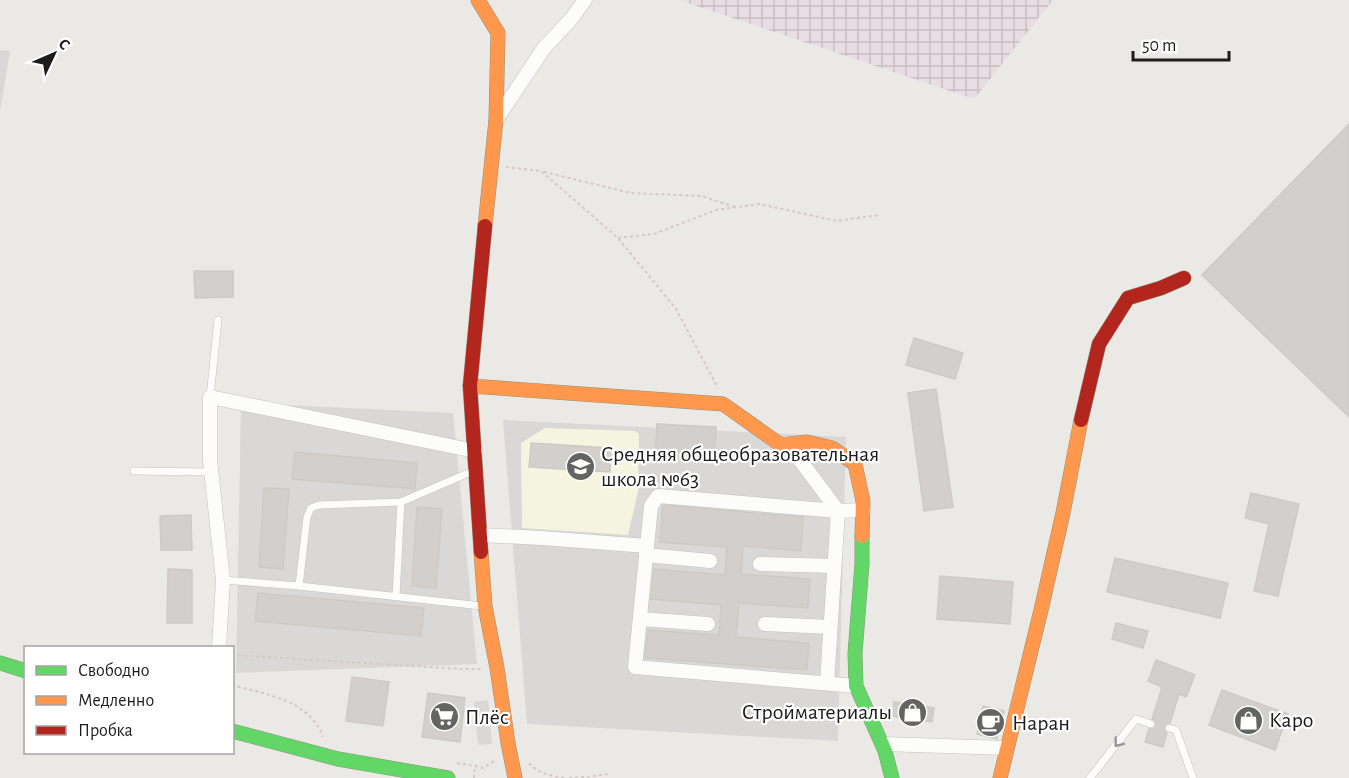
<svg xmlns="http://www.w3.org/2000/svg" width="1349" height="778" viewBox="0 0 1349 778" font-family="'Alegreya Sans',sans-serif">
	<defs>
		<pattern id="industrial-grid" width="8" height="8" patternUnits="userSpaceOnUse" patternTransform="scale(1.5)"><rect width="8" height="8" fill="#e9dde4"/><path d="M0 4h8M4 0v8" fill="none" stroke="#c7bdc3"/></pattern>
	</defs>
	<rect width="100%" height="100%" fill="#ebe9e5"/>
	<g fill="#dad8d6">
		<polygon points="0,50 10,51 0,111"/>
		<polygon points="241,403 453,413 477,664 236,673"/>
		<polygon points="503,420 846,437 838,741 527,724"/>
	</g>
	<polygon fill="url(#industrial-grid)" points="679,0 1053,0 974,99"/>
	<polygon fill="#f5f5df" points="545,428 635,431 639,434 638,491 628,535 522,528 521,443"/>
	<polygon fill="#d9d8d6" points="488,700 492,744 478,745 474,702"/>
	<g fill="#d2cfcc" stroke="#cecac6" stroke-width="1.5">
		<polygon points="1349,124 1349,417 1202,275"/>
		<polygon points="194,271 233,271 233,297 195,298"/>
		<polygon points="914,338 963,353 955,379 906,365"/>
		<polygon points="936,389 953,507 924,511 908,393"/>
		<polygon points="657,424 716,427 714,459 655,456"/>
		<polygon points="531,443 611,448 610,472 529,467"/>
		<polygon points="295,452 417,463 415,489 292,479"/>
		<polygon points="264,488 289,489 283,569 259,567"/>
		<polygon points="1251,493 1299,504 1278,596 1254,591 1269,524 1245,518"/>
		<polygon points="663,505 803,517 801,551 743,546 741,574 810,579 808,608 739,603 736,637 809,643 807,670 645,658 648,630 719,635 721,605 651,599 654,569 725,575 727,547 660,542"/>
		<polygon points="417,507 442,509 436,588 412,586"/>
		<polygon points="191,515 192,550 161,550 160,516"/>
		<polygon points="1115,558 1228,583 1220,618 1107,592"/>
		<polygon points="168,569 192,570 192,623 167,623"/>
		<polygon points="940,576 1013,582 1010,624 937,619"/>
		<polygon points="258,593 424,608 421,636 255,621"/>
		<polygon points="1116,623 1148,631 1143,648 1112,639"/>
		<polygon points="1156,660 1195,675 1186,697 1179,694 1170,723 1167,723 1164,726 1164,730 1167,733 1163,747 1145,742 1149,729 1154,729 1156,725 1156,721 1152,719 1162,687 1148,681"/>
		<polygon points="352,677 389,682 383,726 346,721"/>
		<polygon points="1222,690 1288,714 1275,750 1209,725"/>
		<polygon points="428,693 465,698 460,742 422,737"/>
		<polygon points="894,702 934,708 932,722 892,716"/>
		<polygon points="983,706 1004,711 997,739 977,734"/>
	</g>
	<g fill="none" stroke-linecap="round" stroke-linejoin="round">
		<defs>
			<g id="lane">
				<polyline points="210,397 218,320"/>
				<polyline points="134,471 211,472"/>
				<polyline points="223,580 299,586 307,517 311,508 319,505 401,502 473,471"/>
				<polyline points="299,586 482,606"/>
				<polyline points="396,596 401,502"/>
				<polyline points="1169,728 1176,730 1193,778"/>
				<polyline points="1090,778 1136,719 1151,724"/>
			</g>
			<g id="street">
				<polyline points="496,120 544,48 572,18 585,0"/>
				<polyline points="788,444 838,511 827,683"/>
				<polyline points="480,535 542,538 647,546"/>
				<polyline points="646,555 710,561"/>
				<polyline points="760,564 834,566"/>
				<polyline points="640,619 708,624"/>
				<polyline points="765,624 830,627"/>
				<polyline points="219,648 223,580 210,460 210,397 475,451"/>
				<polyline points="856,686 635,667 651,506 658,496 838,511 863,510"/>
				<polyline points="882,744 1007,748"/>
			</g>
			<g id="fast">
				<polyline points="862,536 862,564 855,653 856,686 885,751 892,778"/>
				<polyline points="0,663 26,671"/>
				<polyline points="232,731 338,759 448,778"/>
			</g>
			<g id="slow">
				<polyline points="478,0 498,33 496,120 485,226"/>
				<polyline points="470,386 723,404 781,445 807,442 832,448 855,464 863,501 862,536"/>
				<polyline points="481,552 485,606 497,668 508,743 515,778"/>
				<polyline points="1000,778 1042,606 1063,513 1081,420"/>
			</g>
			<g id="jam">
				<polyline points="1081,420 1099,344 1128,298 1161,288 1184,278"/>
				<polyline points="481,552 470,386 485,226"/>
			</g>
		</defs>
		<use href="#lane" stroke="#c3c2c1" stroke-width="8"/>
		<use href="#street" stroke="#c3c2c1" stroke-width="15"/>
		<use href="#fast" stroke="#92947d" stroke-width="15"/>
		<use href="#slow" stroke="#92947d" stroke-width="15"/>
		<use href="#jam" stroke="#92947d" stroke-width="15"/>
		<g stroke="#d5c8c5" stroke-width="2" stroke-dasharray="3 3" stroke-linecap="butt">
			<polyline points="506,167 541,171 618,238 676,309 718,388"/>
			<polyline points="544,172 631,193 701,196 735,207"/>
			<polyline points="618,238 654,234 716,210 759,204 837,221 879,215"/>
			<polyline points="232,655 461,669 482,669"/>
			<path d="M232,685C265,694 310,700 323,737"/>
			<polyline points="457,763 475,766"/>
			<path d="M529,763C539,774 551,776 565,778"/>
			<polyline points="474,778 475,766 483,768 494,761"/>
			<polyline points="569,778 586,777 608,774"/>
		</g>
		<use href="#lane" stroke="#fcfcfb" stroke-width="7"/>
		<use href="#street" stroke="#fcfcfb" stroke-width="14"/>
		<use href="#fast" stroke="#63d668" stroke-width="14"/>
		<use href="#slow" stroke="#ff974d" stroke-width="14"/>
		<use href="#jam" stroke="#b3261e" stroke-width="14"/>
	</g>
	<defs><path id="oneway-chevron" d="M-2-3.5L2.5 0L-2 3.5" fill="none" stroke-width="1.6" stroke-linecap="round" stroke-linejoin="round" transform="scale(1.5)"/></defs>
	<use stroke="#979797" href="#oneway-chevron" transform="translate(1118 743) rotate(128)"/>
	<defs>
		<symbol id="school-disc" viewBox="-11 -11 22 22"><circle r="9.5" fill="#646462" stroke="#fff"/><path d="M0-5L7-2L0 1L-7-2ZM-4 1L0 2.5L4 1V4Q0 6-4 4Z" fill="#fff"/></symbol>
		<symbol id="shop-disc" viewBox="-11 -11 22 22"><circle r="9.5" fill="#646462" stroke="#fff"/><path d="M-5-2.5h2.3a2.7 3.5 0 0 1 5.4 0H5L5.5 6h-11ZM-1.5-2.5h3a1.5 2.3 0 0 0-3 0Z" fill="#fff"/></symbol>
		<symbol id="supermarket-disc" viewBox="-11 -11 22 22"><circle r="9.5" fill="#646462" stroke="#fff"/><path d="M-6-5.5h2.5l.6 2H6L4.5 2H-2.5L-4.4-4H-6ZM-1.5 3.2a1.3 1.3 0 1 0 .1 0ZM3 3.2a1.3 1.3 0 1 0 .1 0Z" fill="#fff"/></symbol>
		<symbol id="cafe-disc" viewBox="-11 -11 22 22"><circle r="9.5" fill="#646462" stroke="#fff"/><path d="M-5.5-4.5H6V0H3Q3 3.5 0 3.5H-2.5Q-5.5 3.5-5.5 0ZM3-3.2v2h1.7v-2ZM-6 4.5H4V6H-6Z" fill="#fff"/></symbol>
	</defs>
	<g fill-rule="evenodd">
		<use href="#school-disc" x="564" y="450" width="33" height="33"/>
		<use href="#shop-disc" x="896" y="696" width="33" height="33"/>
		<use href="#supermarket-disc" x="428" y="700" width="33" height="33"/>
		<use href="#shop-disc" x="1232" y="704" width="33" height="33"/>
		<use href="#cafe-disc" x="974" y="706" width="33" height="33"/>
	</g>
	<g text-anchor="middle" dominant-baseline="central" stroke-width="4.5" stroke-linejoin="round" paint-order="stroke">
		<g font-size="22" fill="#1c1c1c" stroke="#fff" text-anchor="start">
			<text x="601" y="454">Средняя общеобразовательная<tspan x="601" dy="25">школа №63</tspan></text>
			<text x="892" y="712" text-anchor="end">Стройматериалы</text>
			<text x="465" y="717">Плёс</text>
			<text x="1269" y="720">Каро</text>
			<text x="1012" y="723">Наран</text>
		</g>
	</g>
	<rect x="24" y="646" width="210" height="108" fill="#ffffff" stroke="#a4a4a4" stroke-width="1.5"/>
	<rect x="36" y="666" width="30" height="9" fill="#63d668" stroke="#a4a4a4" stroke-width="1.5"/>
	<text x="78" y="676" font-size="18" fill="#1c1c1c">Свободно</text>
	<rect x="36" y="696" width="30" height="9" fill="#ff974d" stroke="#a4a4a4" stroke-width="1.5"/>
	<text x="78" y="706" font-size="18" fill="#1c1c1c">Медленно</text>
	<rect x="36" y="726" width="30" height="9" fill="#b3261e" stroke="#a4a4a4" stroke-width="1.5"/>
	<text x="78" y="736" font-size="18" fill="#1c1c1c">Пробка</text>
	<g transform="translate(54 54) rotate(46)" stroke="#ffffff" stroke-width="4.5" paint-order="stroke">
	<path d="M0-4.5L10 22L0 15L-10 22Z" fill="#1c1c1c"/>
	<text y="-9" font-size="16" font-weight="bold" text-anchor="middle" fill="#1c1c1c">С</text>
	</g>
	<path d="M1133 51v9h96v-9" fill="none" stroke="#1c1c1c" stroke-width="3"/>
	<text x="1142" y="51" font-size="18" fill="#1c1c1c" stroke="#ffffff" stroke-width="4.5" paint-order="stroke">50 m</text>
</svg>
